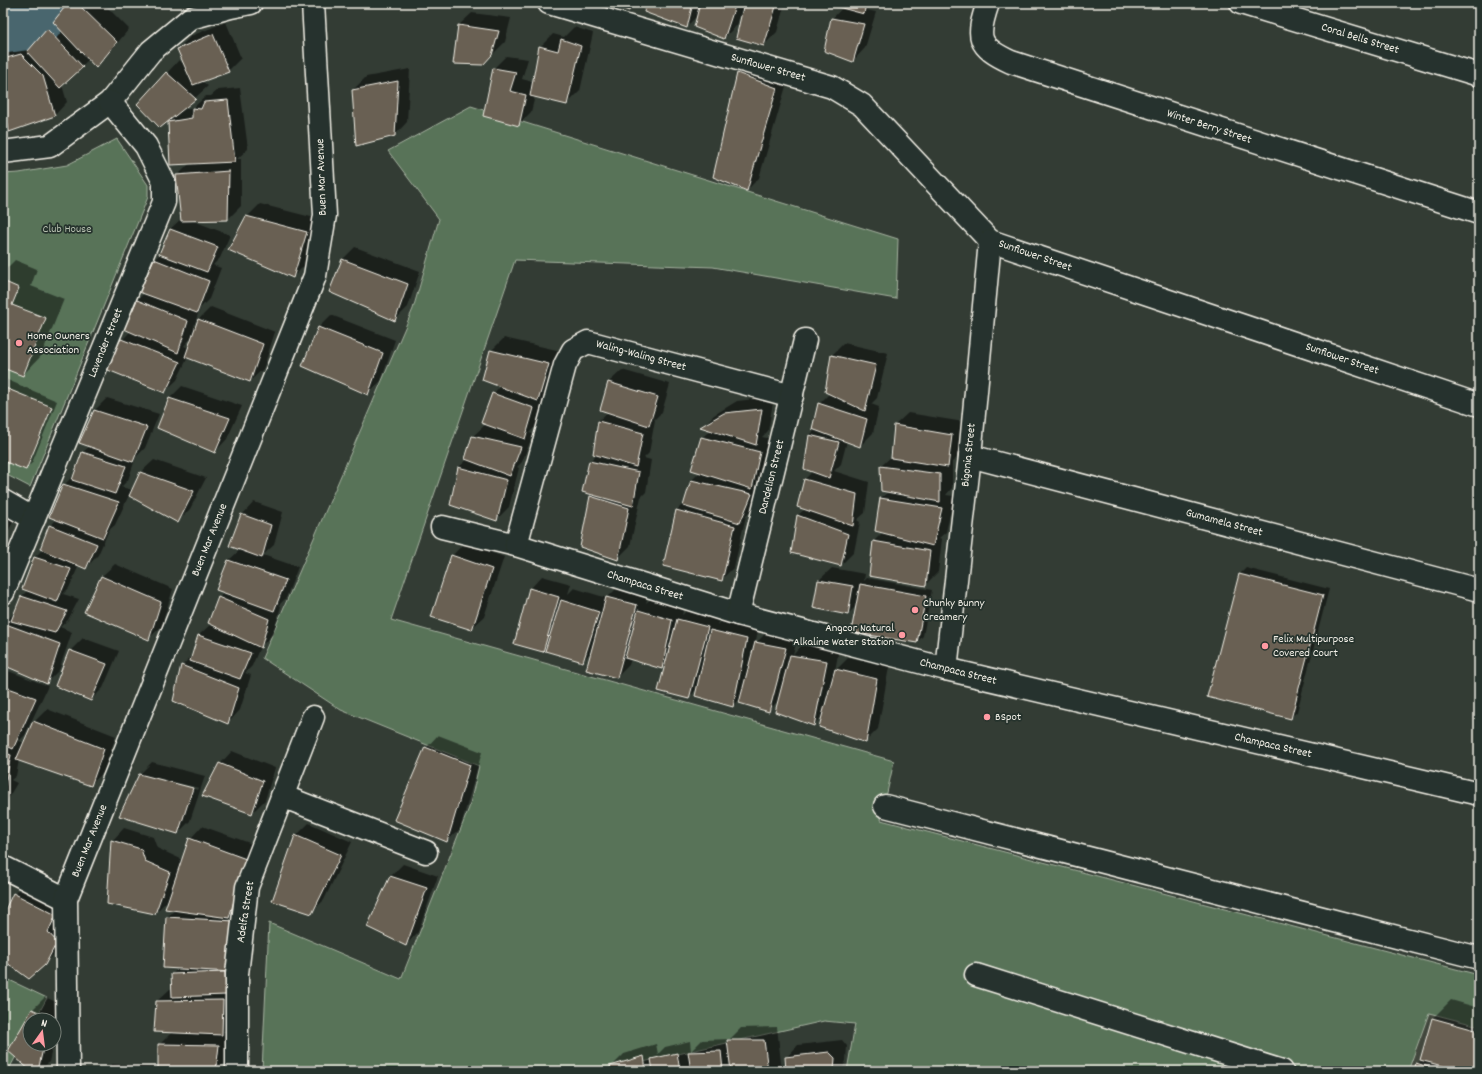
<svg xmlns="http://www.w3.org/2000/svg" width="1482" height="1074" viewBox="0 0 1482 1074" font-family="Dekko,sans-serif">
	<rect width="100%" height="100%" fill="#333c34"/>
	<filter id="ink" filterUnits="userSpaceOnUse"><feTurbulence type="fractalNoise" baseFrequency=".025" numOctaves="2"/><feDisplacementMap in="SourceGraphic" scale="8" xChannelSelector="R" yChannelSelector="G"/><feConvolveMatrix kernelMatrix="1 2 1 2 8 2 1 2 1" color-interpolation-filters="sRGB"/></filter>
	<g filter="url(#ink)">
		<polygon fill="#43473d" points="1429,1013 1479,1026 1479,1071 1408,1071"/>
		<g fill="#587359" stroke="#a6b2a0">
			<polygon points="471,106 898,239 896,299 713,267 515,260 391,620 894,761 881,820 1479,975 1479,1026 1429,1013 1408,1071 847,1071 855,1024 824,1021 603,1071 262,1071 269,923 401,979 469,808 479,766 341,710 262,658 413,309 439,219 388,151"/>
			<polygon points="117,139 148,185 148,197 30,487 3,473 3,174 19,173 67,165"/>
			<polygon points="3,977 47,998 35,1020 30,1020 30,1030 8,1071 3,1071"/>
		</g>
		<g fill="#0007" fill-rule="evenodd">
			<polygon points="69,3 103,3 129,29 108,54 96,66 89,59 62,85 67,102 55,115 10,130 3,93 3,55 11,48 34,42 36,44 55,23"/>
			<polygon points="610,3 636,3 629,10"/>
			<polygon points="647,3 785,3 777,32 764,45 745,6 743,5 737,25 724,38 698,15 687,26"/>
			<polygon points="836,3 873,3 866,10 876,12 865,48 853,61 832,19 843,7"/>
			<polygon points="472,13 511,18 505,42 483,64 455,63 459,25"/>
			<path d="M226,22L241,58L228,71L202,81L208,86L182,110L194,107L206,96H211L218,90L240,88L248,149L237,159H241V206L228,219L191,220L230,235L220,258L213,265L221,268L209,299L200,308L194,326H196L198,320L211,307L275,332L263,369L250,381L188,357L177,380L164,392L122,340L131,331L137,300L145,293L155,259L161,253L170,229L182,218L177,176L189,164H171L167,73L179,60L186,66L178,49L191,36ZM192,337L189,348L184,346Z"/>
			<polygon points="574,27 593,33 580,91 567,104 535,96 531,112 518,125 494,68 506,56 528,59 522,79 533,82 540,47 553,34 564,37"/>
			<polygon points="751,61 789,76 759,178 747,190 738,74"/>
			<polygon points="410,69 407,122 395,135 353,90 366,77"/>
			<polygon points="260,204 319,219 306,264 293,277 247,217"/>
			<polygon points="355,247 420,271 408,307 395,320 343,259"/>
			<polygon points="15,260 37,269 31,286 64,299 41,356 23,375 3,367 3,272"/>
			<polygon points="331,315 395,340 381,381 368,393 318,328"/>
			<polygon points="504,338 561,351 550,387 543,394 546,395 537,425 529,433 533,434 522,462 517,467 519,468 509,507 496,520 451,504 459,467 468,459 473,436 486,424 493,394 500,386 491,351"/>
			<polygon points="844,343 888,353 877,398 871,404 879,407 873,433 860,446 847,441 841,464 834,471 869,482 865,513 857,520 860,522 854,552 841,565 792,552 798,515 805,509 798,507 805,479 813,471 805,468 810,435 816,429 819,404 830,393 832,355"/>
			<polygon points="622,370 670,384 662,412 654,420 655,420 649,453 644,458 651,460 646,492 641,497 630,546 618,558 591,496 593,494 590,461 597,454 598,421 608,412 609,382"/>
			<polygon points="3,378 57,401 32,463 25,469 3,460"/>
			<polygon points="182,386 242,406 227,439 215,452 159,427 170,398"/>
			<polygon points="774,397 768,431 762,437 772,439 764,476 759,480 764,481 753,510 746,516 734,567 721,580 664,566 677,510 685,502 692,480 700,472 702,438 711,429 702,427 714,415 737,401"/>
			<polygon points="107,398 159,414 145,448 136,457 128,480 121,487 133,490 141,472 154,460 206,478 190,509 178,521 129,495 115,525 109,530 98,555 86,568 79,565 69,588 63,594 79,599 68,620 60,627 72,632 59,670 47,682 3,664 3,625 4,623 16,611 22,596 28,590 35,557 43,549 50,526 57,519 64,485 76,473 83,452 90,446 94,411"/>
			<polygon points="908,413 964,422 961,454 952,462 952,488 946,495 954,496 946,532 939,538 942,539 938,572 926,584 873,542 883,532 881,498 888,492 881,466 892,456 895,425"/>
			<polygon points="254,502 283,512 274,545 263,555 298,567 286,598 279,605 281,606 273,634 260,647 252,666 245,673 251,675 240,710 228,723 182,666 193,654 199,635 211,624 219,598 224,592 218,590 229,560 241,549 242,515"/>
			<polygon points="3,503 20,510 7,533 3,537"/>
			<polygon points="464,543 504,557 484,617 471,629 452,556"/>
			<polygon points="115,564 173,589 161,627 148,639 102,576"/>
			<polygon points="832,568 865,574 864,581 867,578 932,590 923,636 917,642 857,605 848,614 819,580"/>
			<polygon points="1246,568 1329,589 1297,712 1290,718 1208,696 1240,574"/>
			<polygon points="542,576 571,584 568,594 574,588 607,598 620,585 649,593 646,603 652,598 684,607 682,615 691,607 720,615 717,625 723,618 759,627 755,644 769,630 798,636 793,655 804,643 839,649 835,671 849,657 889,667 878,729 865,742 824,715 813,725 780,699 768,711 742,697 733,706 698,688 688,698 666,663 661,668 631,659 629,665 617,677 592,651 583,661 545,649 543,651 530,589"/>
			<polygon points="83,638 119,651 103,688 91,700 70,651"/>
			<polygon points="3,669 48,686 25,735 19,741 25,743 34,722 47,709 116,736 103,773 90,785 19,760 16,776 11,780 17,783 3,807"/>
			<polygon points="438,735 482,752 460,829 447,841 426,748"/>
			<polygon points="232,751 275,768 265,800 252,813 220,764"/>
			<path d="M152,762L205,776L190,821L178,833L139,775ZM144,775L199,788L198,790L144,777Z"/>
			<polygon points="309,823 352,842 324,900 312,912 296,836"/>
			<polygon points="202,826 258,846 234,1022 223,1032 232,1032 228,1060 221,1067 231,1067 231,1071 166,1071 167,1069 163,1069 163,1071 105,1071 112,1064 159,1068 159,1045 172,1032 157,1001 170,989 173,989 172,974 179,968 164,967 167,917 175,910 170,898 155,913 112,841 124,828 153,837 157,848 183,860 190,839"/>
			<polygon points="403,864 438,876 418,932 406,945 391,876"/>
			<polygon points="27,881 68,903 57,951 44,964 3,959 3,916 14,894"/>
			<polygon points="45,997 63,1005 54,1041 54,1020 30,1020 30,1044 53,1044 49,1062 40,1071 33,1071 9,1051 33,1009"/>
			<polygon points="1451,1000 1479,1008 1479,1071 1415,1071 1417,1064 1421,1060 1432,1019"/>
			<polygon points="777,1027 782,1071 612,1071 612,1066 624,1054 656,1044 658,1054 665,1047 690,1041 691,1051 702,1040 730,1039 741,1028"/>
			<polygon points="842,1040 847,1046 846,1061 841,1071 787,1071 786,1058 798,1045"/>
			<polygon points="3,1067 16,1068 15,1071 3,1071"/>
		</g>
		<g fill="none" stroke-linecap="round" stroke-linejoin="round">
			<polyline stroke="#48666e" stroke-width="47" points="3,30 37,25 54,3"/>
		</g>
		<g fill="#696052" stroke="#f4f1e8">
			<polygon points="68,3 77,3 117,42 96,68 53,22"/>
			<polygon points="607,3 632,3 629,11"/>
			<polygon points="646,3 693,3 687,28 644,12"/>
			<polygon points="700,3 736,3 724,39 694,27"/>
			<polygon points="744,3 777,3 764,46 736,38"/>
			<polygon points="835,3 866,3 864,14 834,6"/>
			<polygon points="831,18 864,24 853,62 824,51"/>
			<polygon points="458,25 499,31 492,55 483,65 453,64"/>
			<polygon points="47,29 83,67 60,88 27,52"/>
			<polygon points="213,34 229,72 193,85 177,49"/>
			<polygon points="561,39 581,46 567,105 530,96 539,46 558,51"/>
			<polygon points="21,54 43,76 55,116 9,132 3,94 3,59"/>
			<polygon points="493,68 516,72 510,91 526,95 519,126 483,116"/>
			<polygon points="166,72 196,99 160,128 137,104"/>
			<polygon points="737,73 777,88 747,191 713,177"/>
			<polygon points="398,81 395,136 356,146 352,90"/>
			<polygon points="228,100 235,162 170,165 168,122 192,118 192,108 201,109 204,102"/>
			<polygon points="229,171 228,220 181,221 176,175"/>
			<polygon points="246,216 307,232 293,278 228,250"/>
			<polygon points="170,229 218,247 207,272 159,254"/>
			<polygon points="154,259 209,281 197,313 139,292"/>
			<polygon points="342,259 408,284 395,321 329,292"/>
			<polygon points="3,281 19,288 12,305 46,318 23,376 3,368"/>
			<polygon points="137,300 188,321 178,353 124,329"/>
			<polygon points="198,319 263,344 250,382 185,357"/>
			<polygon points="318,327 383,353 368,395 302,366"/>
			<polygon points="121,339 180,362 165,393 103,368"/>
			<polygon points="490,350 549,364 538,401 482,380"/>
			<polygon points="831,355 876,365 865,411 825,392"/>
			<polygon points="608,382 658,397 649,426 600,410"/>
			<polygon points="3,387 52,407 26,470 3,461"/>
			<polygon points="492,393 534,408 525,439 481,423"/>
			<polygon points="169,398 230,418 215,453 157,428"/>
			<polygon points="818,403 867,419 860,447 812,429"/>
			<polygon points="762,409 756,445 700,427 724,413"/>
			<polygon points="94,410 147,427 133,462 79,443"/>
			<polygon points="598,421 643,433 636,467 593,454"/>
			<polygon points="894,425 952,435 948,467 891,458"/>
			<polygon points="809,435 839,442 829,478 804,469"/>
			<polygon points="472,436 521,447 510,476 465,459"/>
			<polygon points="701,437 760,452 752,489 691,470"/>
			<polygon points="82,452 126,466 115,494 72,480"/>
			<polygon points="589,461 639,472 633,506 582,492"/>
			<polygon points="880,466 940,474 940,502 881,491"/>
			<polygon points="458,467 507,480 497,521 450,505"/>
			<polygon points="140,472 194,491 178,523 129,496"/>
			<polygon points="804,479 857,494 853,526 797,507"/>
			<polygon points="691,480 752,494 740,523 683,506"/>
			<polygon points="63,484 119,502 103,538 49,517"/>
			<polygon points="590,496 629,508 618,560 580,547"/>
			<polygon points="880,498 942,508 933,546 875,531"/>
			<polygon points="676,510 735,526 722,581 663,566"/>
			<polygon points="241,514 271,525 262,558 229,546"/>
			<polygon points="797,515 848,534 841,566 791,553"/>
			<polygon points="49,525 97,544 86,569 40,549"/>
			<polygon points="873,541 930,551 926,586 869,576"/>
			<polygon points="451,555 492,569 472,630 431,617"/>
			<polygon points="34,557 71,569 57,602 22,589"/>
			<polygon points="228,560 286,580 274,611 216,590"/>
			<polygon points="1239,574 1323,595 1291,719 1207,697"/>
			<polygon points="101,576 161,602 149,640 84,612"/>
			<polygon points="818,580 853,586 848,615 813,608"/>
			<polygon points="860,584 926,596 917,643 851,632"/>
			<polygon points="529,588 559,597 543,652 514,644"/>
			<polygon points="21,596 67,611 55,633 11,621"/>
			<polygon points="218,597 269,619 261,648 208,623"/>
			<polygon points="606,597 637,605 617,678 586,670"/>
			<polygon points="561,600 599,612 583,662 545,651"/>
			<polygon points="638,610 672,620 662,669 625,658"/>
			<polygon points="677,619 708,627 689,699 658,691"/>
			<polygon points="3,623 60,644 47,684 3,665"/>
			<polygon points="710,630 747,639 733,707 695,696"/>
			<polygon points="198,635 251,653 240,679 190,661"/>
			<polygon points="755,642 786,648 769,712 739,703"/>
			<polygon points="69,650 107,664 91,701 55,686"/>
			<polygon points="790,655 827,661 814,726 775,712"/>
			<polygon points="181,665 239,688 228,724 173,701"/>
			<polygon points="835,669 877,679 866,743 819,727"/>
			<polygon points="3,686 36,698 13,749 3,744"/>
			<polygon points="33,721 104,749 91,786 16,760"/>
			<polygon points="425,747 470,765 447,842 394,820"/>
			<polygon points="3,752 11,755 4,789 3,789"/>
			<polygon points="219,763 263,781 252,814 202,796"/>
			<polygon points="139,774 193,788 178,834 119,816"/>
			<polygon points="295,835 341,855 312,914 272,901"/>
			<polygon points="189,838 246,859 229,918 165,909"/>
			<polygon points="111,840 141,849 145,861 170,872 155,914 107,904"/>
			<polygon points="390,876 427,888 406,946 367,927"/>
			<polygon points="13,893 56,915 48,932 57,942 45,965 29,979 3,960 3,914"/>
			<polygon points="166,917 235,921 232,972 163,968"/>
			<polygon points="225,972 226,995 172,997 171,974"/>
			<polygon points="223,1000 222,1035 154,1032 156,1001"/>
			<polygon points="32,1009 51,1018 50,1020 30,1020 30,1044 44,1044 38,1071 31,1071 8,1051"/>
			<polygon points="1432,1018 1479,1031 1479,1071 1461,1071 1420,1060"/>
			<polygon points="727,1040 764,1040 768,1071 731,1071"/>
			<polygon points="158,1044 219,1045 216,1071 158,1069"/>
			<polygon points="721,1051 723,1071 691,1071 688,1052"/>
			<polygon points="829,1052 835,1058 834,1071 786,1071 785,1057"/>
			<polygon points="677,1053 680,1071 653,1071 651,1059"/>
			<polygon points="644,1056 646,1071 611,1071 610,1066"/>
			<polygon points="1416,1063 1441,1071 1414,1071"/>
		</g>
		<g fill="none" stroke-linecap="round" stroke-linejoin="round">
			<defs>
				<g id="minor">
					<polyline points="549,3 832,87 862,105 990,241 1479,405"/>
					<path d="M988,3C976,38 977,46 1011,62L1479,213"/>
					<polyline points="1241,3 1479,75"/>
					<polyline points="3,152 50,146 110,102 151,51 191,18 231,7 251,3"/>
					<polyline points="970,456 1479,590"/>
					<polyline points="3,501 34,519"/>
					<polyline points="442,527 516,545 738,614 946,669 1479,794"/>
					<polyline points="516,545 565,365 573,350 588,342 792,396"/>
					<polyline points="3,593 164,202 164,182 146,146 110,102"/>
					<polyline points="738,614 805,340"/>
					<polyline points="946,669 970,456 990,241"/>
					<polyline points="282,796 426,852"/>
					<polyline points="885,806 1479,958"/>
					<polyline points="3,867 66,899"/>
					<polyline points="976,975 1282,1071"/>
					<polyline points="237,1071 237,974 247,887 313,717"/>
				</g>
				<polyline id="tertiary" points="68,1071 66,899 315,276 325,215 313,3"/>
			</defs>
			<use href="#minor" stroke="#f4f1e8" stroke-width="25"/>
			<use href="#tertiary" stroke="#f4f1e8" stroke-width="25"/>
			<use href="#minor" stroke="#26332d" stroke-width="22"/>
			<use href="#tertiary" stroke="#26332d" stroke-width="22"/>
		</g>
	</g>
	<g fill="#ff9aa2" stroke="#26332d" stroke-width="1.5">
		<circle cx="19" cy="343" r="4"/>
		<circle cx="915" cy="610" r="4"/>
		<circle cx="902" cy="635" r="4"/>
		<circle cx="1265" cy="646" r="4"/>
		<circle cx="987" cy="717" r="4"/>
	</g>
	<g text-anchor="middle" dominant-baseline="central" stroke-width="3.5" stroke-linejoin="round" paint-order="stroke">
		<g font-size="12" fill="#f4f1e8" stroke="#26332d">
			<text transform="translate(1360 39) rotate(17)">Coral Bells Street</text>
			<text transform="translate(768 68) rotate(16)">Sunflower Street</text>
			<text transform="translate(1209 127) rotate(18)">Winter Berry Street</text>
			<text transform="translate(322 177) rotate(-92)">Buen Mar Avenue</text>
			<text transform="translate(1035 256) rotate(19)">Sunflower Street</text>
			<text transform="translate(106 343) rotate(-68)">Lavender Street</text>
			<text transform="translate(641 356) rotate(15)">Waling-Waling Street</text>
			<text transform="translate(1342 359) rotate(19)">Sunflower Street</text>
			<text transform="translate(969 455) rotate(-84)">Bigonia Street</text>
			<text transform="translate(772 477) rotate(-76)">Dandelion Street</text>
			<text transform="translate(1224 523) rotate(15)">Gumamela Street</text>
			<text transform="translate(210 540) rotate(-68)">Buen Mar Avenue</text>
			<text transform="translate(645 586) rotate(17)">Champaca Street</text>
			<text transform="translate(958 672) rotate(14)">Champaca Street</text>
			<text transform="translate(1273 746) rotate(13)">Champaca Street</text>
			<text transform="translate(90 841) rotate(-68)">Buen Mar Avenue</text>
			<text transform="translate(246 912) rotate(-81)">Adelfa Street</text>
		</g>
		<g font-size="12" fill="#b6bfaf" stroke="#26332d">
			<text x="67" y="229">Club House</text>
		</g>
		<g font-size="12" fill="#f4f1e8" stroke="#26332d" text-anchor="start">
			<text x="27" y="336">Home Owners<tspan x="27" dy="14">Association</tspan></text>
			<text x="923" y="603">Chunky Bunny<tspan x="923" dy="14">Creamery</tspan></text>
			<text x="894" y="628" text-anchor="end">Angcor Natural<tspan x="894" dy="14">Alkaline Water Station</tspan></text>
			<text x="1273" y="639">Felix Multipurpose<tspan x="1273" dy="14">Covered Court</tspan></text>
			<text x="995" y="717">BSpot</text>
		</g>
	</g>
	<rect width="1482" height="1074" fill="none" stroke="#26332d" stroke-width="16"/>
	<rect x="8" y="8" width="1466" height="1058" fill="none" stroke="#f4f1e8" stroke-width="1.5" filter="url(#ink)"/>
	<g transform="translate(42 1032) rotate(14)"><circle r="19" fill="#26332d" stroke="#787f78"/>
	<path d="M0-3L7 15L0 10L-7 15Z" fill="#ff9aa2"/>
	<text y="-6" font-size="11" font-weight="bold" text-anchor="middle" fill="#f4f1e8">N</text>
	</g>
</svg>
